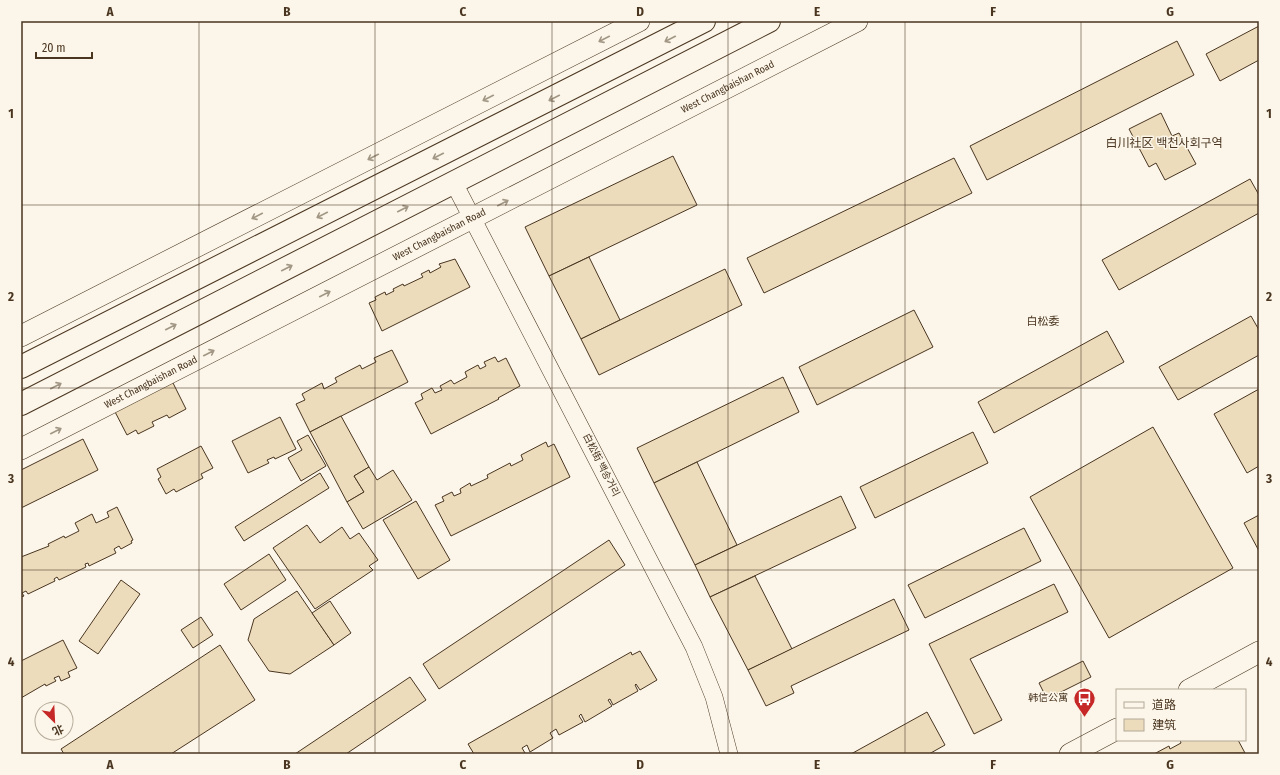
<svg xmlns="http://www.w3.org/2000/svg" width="1280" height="775" viewBox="0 0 1280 775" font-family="'Fira Sans Condensed','Noto Sans SC','Noto Sans KR',sans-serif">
	<rect width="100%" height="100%" fill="#fbf6e9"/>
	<g fill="#ecdcbc" stroke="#4a3520">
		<polygon points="1259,26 1259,60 1220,81 1206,54"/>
		<polygon points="1177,41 1194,75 987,180 970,146"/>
		<polygon points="1161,113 1172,136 1179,133 1196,164 1165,180 1156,163 1149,167 1129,129"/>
		<polygon points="673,156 697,205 549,276 525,227"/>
		<polygon points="954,158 972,193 764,293 747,258"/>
		<polygon points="1250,179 1259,195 1259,213 1119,290 1102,260"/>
		<polygon points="589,257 620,320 581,339 549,276"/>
		<polygon points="455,259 470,287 382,331 369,303 376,300 375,297 385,292 386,295 394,291 393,289 403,284 404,286 423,277 421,274 429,270 430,273 441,267 439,264"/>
		<polygon points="725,269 742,305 599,375 581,339"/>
		<polygon points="914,310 933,347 817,405 799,367"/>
		<polygon points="1251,316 1259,330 1259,355 1178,400 1159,367"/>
		<polygon points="1107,331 1124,362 994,433 978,402"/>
		<polygon points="392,350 408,382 310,432 296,404 305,400 302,394 322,383 324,389 337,382 335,378 360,365 362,369 376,362 374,358"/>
		<polygon points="495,357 498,362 506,358 520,386 498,398 499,399 431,434 415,403 423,399 421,394 432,388 435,393 442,390 440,386 451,380 454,384 467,377 465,372 478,365 480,369 486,366 484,362"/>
		<polygon points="783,377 799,412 654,483 637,448"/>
		<polygon points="171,379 186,409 169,418 167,415 152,422 154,426 138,434 136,430 127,435 113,408"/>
		<polygon points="1259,389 1259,466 1247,473 1214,414"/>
		<polygon points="341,416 369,467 354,476 364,492 347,502 310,432"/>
		<polygon points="280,417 296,449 275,459 274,457 267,460 269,463 248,473 232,441"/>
		<polygon points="1153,427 1233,568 1109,638 1030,497"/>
		<polygon points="973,432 988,463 875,518 860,487"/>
		<polygon points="308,435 326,466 301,481 288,458 302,450 297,441"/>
		<polygon points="83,439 98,470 21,508 21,470"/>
		<polygon points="546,442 548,447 554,444 570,477 451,536 435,505 444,501 442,497 452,492 454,496 461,493 460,489 470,483 471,486 488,478 487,475 510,463 511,466 523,460 521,455"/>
		<polygon points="201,446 213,468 201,474 203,478 176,492 174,489 166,494 158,479 161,477 157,469"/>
		<polygon points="697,462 737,545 695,565 654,483"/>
		<polygon points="369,467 377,480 393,470 412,500 363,529 347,502 364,492 354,476"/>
		<polygon points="320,473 329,488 244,541 235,527"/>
		<polygon points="841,496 856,528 710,597 695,565"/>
		<polygon points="416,501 450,560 418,579 383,520"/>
		<polygon points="117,507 133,540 131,541 132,543 121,549 119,546 114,549 116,553 89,566 88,563 85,564 86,567 59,580 57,577 54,579 55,581 28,594 26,591 22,593 24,596 21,597 21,557 49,546 48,544 64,536 65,538 79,531 75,523 92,514 96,523 109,517 107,512"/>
		<polygon points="1259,515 1259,551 1244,523"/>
		<polygon points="307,525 320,543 342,527 350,539 359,533 378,560 369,566 373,570 315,609 273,548"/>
		<polygon points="1024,528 1041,561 925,618 908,585"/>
		<polygon points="609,540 625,565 439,689 423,664"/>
		<polygon points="269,554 286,580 241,610 224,584"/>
		<polygon points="755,576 792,649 748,670 710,597"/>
		<polygon points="121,580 140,594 98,654 79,641"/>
		<polygon points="1054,584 1068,612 970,659 1002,720 974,734 929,644"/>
		<polygon points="297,591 334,645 290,674 269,671 248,640 254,619"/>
		<polygon points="894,599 909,630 791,686 794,693 766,706 748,670"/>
		<polygon points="330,601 351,633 334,645 312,613"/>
		<polygon points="201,617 213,635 193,648 181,630"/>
		<polygon points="63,640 77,668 68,672 70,677 61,681 59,676 54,678 56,681 46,686 45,684 21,698 21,661"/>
		<polygon points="220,645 255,700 171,754 64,754 61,749"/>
		<polygon points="640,651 657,680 640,690 636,684 635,685 638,691 613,705 610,699 608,700 612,706 585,722 581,714 579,716 583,722 559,735 556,729 550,733 553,738 530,752 527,745 522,748 525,753 523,754 474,754 468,744 631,652 632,655"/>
		<polygon points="1083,661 1091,677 1047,699 1039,683"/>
		<polygon points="410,677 426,700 346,754 295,754"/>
		<polygon points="927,712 945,745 929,754 851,754"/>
		<polygon points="1180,740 1238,740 1245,753 1154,754 1169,746 1170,749 1181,743"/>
	</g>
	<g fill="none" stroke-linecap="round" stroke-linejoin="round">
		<defs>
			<polyline id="minor" points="454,183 694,647 714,697 729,754"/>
			<g id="tertiary">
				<polyline points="21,336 639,21"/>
				<path id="s1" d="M21,449L857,21"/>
				<polyline points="1189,690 1259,652"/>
				<polyline points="1070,754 1117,729"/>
			</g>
			<g id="primary">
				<polyline points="21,367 704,21"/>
				<polyline points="21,404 769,21"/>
			</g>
		</defs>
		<use href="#minor" stroke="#4a3520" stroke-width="18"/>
		<use href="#tertiary" stroke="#4a3520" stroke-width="22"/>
		<use href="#primary" stroke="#4a3520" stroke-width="24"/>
		<use href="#minor" stroke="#fbf6e9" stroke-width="17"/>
		<use href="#tertiary" stroke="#fbf6e9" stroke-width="21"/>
		<use href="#primary" stroke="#fbf6e9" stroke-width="22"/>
	</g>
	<defs><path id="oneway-shaft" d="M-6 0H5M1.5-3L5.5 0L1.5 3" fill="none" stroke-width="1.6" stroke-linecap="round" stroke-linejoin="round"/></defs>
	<g stroke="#a29684">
		<use href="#oneway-shaft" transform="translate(604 39) rotate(153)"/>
		<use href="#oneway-shaft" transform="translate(670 39) rotate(153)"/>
		<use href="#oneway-shaft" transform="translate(488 98) rotate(153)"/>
		<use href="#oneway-shaft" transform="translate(554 98) rotate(153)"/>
		<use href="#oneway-shaft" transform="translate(438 156) rotate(153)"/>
		<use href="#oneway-shaft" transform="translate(373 157) rotate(153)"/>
		<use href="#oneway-shaft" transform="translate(503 203) rotate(-27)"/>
		<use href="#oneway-shaft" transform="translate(403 209) rotate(-27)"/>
		<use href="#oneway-shaft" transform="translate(322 215) rotate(153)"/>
		<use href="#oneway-shaft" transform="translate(257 216) rotate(153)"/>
		<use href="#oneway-shaft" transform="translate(287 268) rotate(-27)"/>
		<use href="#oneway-shaft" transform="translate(325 294) rotate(-27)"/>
		<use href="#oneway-shaft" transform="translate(171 327) rotate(-27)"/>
		<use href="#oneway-shaft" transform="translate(209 353) rotate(-27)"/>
		<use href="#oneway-shaft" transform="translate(56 386) rotate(-27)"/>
		<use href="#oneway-shaft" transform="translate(56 431) rotate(-27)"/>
	</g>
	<path fill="none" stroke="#4a3520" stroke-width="1" stroke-opacity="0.55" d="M199,21V754M375,21V754M552,21V754M728,21V754M905,21V754M1081,21V754M21,205H1259M21,388H1259M21,570H1259"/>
	<defs>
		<symbol id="bus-pin" viewBox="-11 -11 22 30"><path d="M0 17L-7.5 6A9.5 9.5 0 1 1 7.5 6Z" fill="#c62828" stroke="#fbf6e9"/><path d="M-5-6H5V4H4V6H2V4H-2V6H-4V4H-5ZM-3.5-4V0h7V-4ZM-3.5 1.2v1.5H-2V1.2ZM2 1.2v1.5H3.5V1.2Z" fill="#fff"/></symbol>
	</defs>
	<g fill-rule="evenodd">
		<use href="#bus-pin" x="1072" y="686" width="25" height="34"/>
	</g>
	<g text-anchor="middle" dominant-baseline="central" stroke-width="3" stroke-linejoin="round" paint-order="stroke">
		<g font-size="10" fill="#4a3520" stroke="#fbf6e9">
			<text stroke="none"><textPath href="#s1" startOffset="794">West Changbaishan Road</textPath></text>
			<text stroke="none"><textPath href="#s1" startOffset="470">West Changbaishan Road</textPath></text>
			<text stroke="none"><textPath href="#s1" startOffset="146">West Changbaishan Road</textPath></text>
			<text transform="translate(601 465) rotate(63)">白松街 백송거리</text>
		</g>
		<g font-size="10" fill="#4a3520" stroke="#fbf6e9" text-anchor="end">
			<text x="1068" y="698">韩信公寓</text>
		</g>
		<g font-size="11" fill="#4a3520" stroke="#fbf6e9">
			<text x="1043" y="321">白松委</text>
		</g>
		<g font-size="12" fill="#4a3520" stroke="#fbf6e9">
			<text x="1164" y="143">白川社区 백천사회구역</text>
		</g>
	</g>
	<rect width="1280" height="775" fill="none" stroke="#fbf6e9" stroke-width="44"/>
	<rect x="1116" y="689" width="130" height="52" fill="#fbf6e9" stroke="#b4a999"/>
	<rect x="1124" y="702" width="20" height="6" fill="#fbf6e9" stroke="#b4a999"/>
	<text x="1152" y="709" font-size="12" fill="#4a3520">道路</text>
	<rect x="1124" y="719" width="20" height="12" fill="#ecdcbc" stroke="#b4a999"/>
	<text x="1152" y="729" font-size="12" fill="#4a3520">建筑</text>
	<g transform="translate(54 721) rotate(156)"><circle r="19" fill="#fbf6e9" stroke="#b4a999"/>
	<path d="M0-3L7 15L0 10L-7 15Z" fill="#c62828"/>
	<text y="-6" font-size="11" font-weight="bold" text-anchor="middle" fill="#4a3520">北</text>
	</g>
	<path d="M36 52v6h56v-6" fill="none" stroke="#4a3520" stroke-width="2"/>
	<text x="42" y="52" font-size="12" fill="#4a3520" stroke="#fbf6e9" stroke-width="3" paint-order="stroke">20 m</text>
	<rect x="22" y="22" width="1236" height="731" fill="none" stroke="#4a3520" stroke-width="1.5"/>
	<g font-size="13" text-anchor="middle" font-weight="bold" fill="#4a3520">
		<text x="110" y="16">A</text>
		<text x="287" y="16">B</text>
		<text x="463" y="16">C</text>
		<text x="640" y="16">D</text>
		<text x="817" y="16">E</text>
		<text x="993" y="16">F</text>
		<text x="1170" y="16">G</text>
		<text x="11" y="118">1</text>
		<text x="1269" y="118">1</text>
		<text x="11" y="301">2</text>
		<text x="1269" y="301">2</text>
		<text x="11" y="483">3</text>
		<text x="1269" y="483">3</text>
		<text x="11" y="666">4</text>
		<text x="1269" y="666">4</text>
		<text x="110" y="769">A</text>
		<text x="287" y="769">B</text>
		<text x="463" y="769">C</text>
		<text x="640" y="769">D</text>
		<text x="817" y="769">E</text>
		<text x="993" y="769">F</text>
		<text x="1170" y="769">G</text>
	</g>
</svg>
